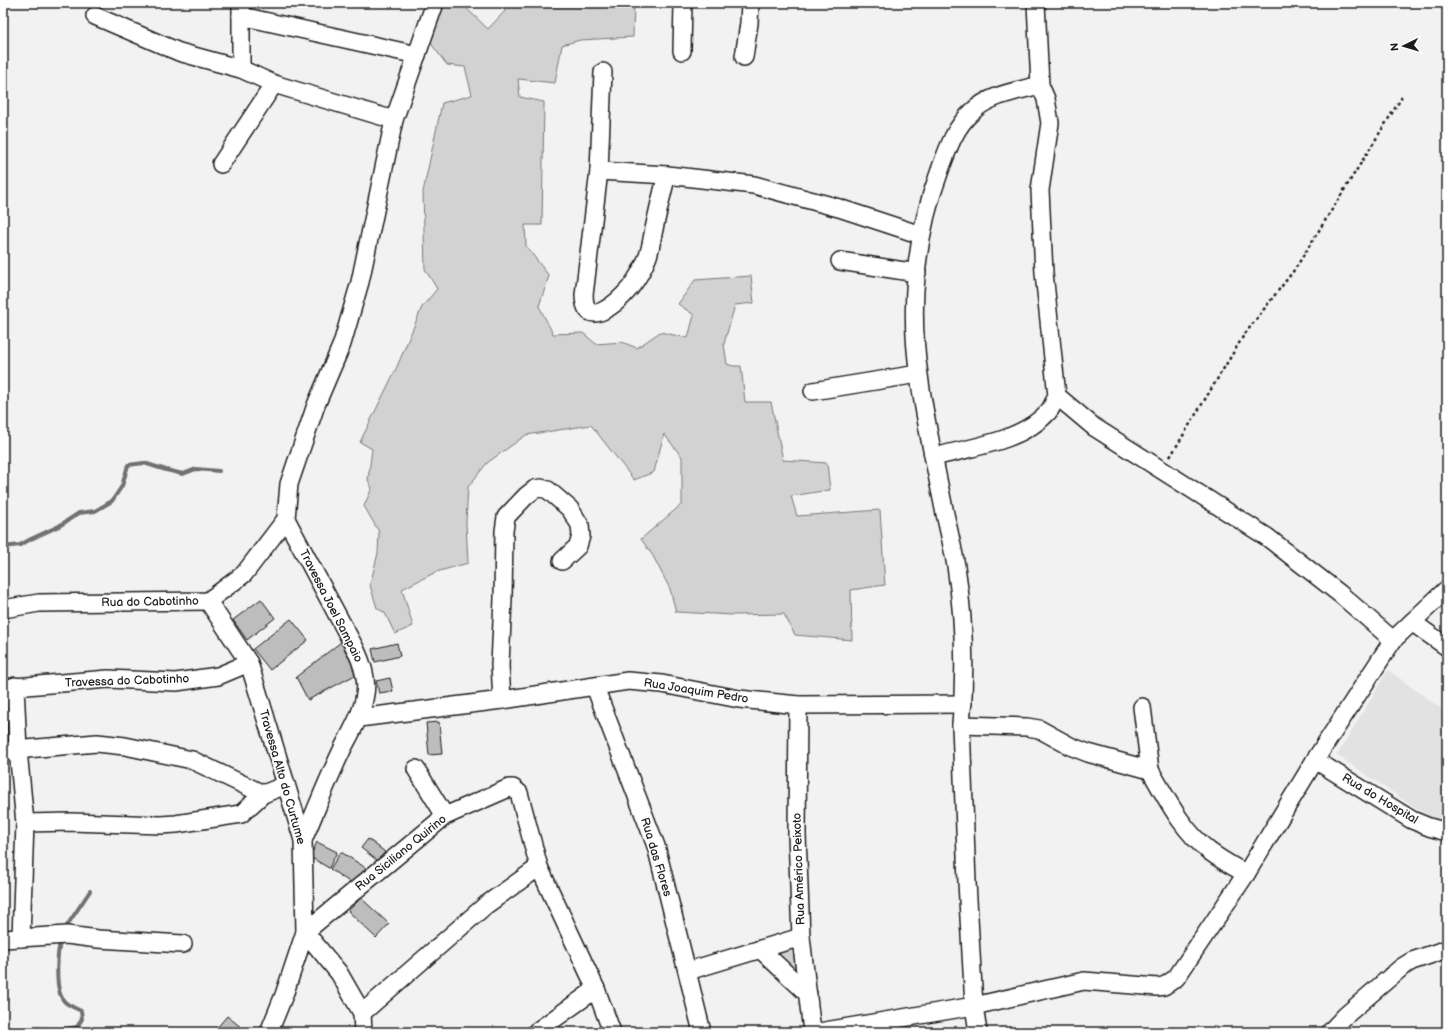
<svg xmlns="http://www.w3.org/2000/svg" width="1450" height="1035" viewBox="0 0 1450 1035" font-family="'Balsamiq Sans',sans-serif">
	<rect width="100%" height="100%" fill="#f2f2f2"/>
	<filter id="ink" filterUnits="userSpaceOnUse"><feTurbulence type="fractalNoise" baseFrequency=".025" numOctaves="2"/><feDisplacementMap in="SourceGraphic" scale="8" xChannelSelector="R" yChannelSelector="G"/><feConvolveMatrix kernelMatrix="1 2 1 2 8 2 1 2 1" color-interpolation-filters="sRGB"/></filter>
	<g filter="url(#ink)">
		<polygon fill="#e2e2e2" points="1388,670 1447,713 1447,825 1435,821 1337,755"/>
		<g fill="#d2d2d2" stroke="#777">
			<polygon points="442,3 461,3 488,29 505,11 497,3 605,3 605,5 613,3 634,3 633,37 580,40 562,45 555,83 518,79 520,97 544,102 542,225 525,225 526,246 549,276 539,306 553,334 583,333 596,344 622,342 637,348 660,332 688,338 694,315 678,304 695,280 751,276 754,303 735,305 724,344 727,364 733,366 741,366 745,402 771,402 783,460 827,463 830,490 791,496 797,516 880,510 885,585 851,590 852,640 795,635 784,614 733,615 676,612 670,589 653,556 641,539 682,504 682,457 664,434 654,472 634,480 591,425 526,435 487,463 468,487 466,522 468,563 436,572 402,589 413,626 395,634 385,613 377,608 370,585 378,553 379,532 364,506 372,488 368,480 372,449 360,442 396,369 422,307 437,289 425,269 423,192 442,103 472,95 465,67 447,65 427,38"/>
			<polygon points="798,940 799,981 769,950"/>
		</g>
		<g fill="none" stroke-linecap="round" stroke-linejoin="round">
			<g stroke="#707070" stroke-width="4">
				<polyline points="3,547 20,545 31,539 59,526 79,513 95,511 112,501 122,486 128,465 144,463 166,470 183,474 196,469 219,471"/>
				<polyline points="64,930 90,891"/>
				<path d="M19,1032C31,1026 44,1029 57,1030C64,1030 70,1028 77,1027L82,1019L81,1011C76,1008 68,1006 64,1001C54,990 57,952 61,939"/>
			</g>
		</g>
		<g fill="#bdbdbd" stroke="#1c1c1c">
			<polygon points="261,599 275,618 247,640 233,620"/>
			<polygon points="291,619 308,640 270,670 253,649"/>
			<polygon points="341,642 357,674 308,700 296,677"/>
			<polygon points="397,643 400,656 375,662 372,649"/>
			<polygon points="390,678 393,691 379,693 376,681"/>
			<polygon points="439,722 442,754 429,755 426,723"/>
			<polygon points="368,839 385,852 378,861 361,848"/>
			<polygon points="317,842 337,852 329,868 310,857"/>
			<polygon points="341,852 366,868 354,885 330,869"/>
			<polygon points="361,898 389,924 376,938 348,911"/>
			<polygon points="227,1016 247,1032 221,1032 216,1029"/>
		</g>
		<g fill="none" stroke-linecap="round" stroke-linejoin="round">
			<defs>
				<g id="minor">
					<polyline points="95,16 179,52 241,69 274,84 394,120"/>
					<polyline points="241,16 417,55"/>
					<polyline points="682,51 683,3"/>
					<polyline points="744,57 749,23 750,3"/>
					<polyline points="241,69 241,3"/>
					<path d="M603,72L599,171L584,295C585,333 619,301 630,288C637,279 644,267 648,256C651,247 652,238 654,229C658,211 662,193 667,175"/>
					<polyline points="221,164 274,84"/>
					<polyline points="599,171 667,175 754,185 839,208 921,235"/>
					<polyline points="840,261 917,273"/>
					<polyline points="813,391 918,374"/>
					<polyline points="1057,396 1094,427 1267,537 1340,594 1393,640"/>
					<path d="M934,457C971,447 1021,442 1048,412C1052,408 1054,401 1057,396L1044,273L1040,190L1050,123L1046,99L1040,85L1036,3"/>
					<polyline points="286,519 289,484 316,405 342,344 360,282 394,120 435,3"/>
					<path d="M286,519L356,650C362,663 368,679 365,694C362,715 351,732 342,750C328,779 316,810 303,840"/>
					<polyline points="208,601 249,663 303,840 305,932 284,995 269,1032"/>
					<polyline points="3,609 39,603 208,601 244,574 286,519"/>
					<polyline points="1412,622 1447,647"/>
					<polyline points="15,686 18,750 25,823 21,938"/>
					<polyline points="595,687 656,846 702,1032"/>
					<polyline points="3,688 108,679 176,682 218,676 249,663"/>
					<polyline points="502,700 500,665 503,599 504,531 506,517 526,496 535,489 541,488 548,490 570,509 580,525 581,536 578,546 562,561"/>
					<polyline points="798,705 797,835 801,937 812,1032"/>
					<polyline points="1142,707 1150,770"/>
					<polyline points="359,718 502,700 628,681 662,684 739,699 798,705 963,704"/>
					<path d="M961,725L1027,727L1039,729L1070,746L1088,753L1150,770C1167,799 1182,830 1209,851C1221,860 1234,867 1246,874"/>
					<polyline points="3,751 97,743 125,746 192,760 263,794"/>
					<polyline points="1315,760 1412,820 1429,827 1447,832"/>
					<polyline points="416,769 445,816"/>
					<polyline points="25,823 71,822 161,825 176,824 241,814 263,794 286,785"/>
					<polyline points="3,939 67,935 98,939 183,944"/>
					<polyline points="760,949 808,994"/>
					<polyline points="688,971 801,937"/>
					<polyline points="362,1013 486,905 539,867"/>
					<polyline points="363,1032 362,1013 339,973 305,932 445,816 509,788 513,788 519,793 539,867 596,989 612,1032"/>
					<polyline points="536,1032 596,989"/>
					<polyline points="819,1032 974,1006 1084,981 1157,987 1164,986 1176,978 1246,874 1315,760 1393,640 1447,589"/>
					<path d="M978,1032L974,1006L967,882L961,725C966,672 964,618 956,566C953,549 949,531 945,514C936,468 925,422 919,375C909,308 915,237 939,173C947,151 954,128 972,112C989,95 1017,91 1040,85"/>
					<polyline points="1330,1032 1345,1016 1402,967 1412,961 1447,949"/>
				</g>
			</defs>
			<use href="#minor" stroke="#1c1c1c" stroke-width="20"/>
			<polyline stroke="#1c1c1c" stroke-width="2.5" stroke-dasharray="3 3" stroke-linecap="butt" points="1170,457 1244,335 1295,269 1402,97"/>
			<use href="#minor" stroke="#fff" stroke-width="17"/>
		</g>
	</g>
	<g text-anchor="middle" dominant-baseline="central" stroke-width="3" stroke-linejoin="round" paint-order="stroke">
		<g font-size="12" fill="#1c1c1c" stroke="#fff">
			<text transform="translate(150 602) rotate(-1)">Rua do Cabotinho</text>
			<text transform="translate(331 606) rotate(63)">Travessa Joel Sampaio</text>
			<text transform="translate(127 681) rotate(-2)">Travessa do Cabotinho</text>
			<text transform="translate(696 691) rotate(9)">Rua Joaquim Pedro</text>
			<text transform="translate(282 777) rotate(74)">Travessa Alto do Curtume</text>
			<text transform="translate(1380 799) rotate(31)">Rua do Hospital</text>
			<text transform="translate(401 853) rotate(-39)">Rua Siciliano Quirino</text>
			<text transform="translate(656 857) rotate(73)">Rua das Flores</text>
			<text transform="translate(799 869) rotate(-92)">Rua Américo Peixoto</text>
		</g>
	</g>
	<rect width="1450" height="1035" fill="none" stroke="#fff" stroke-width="16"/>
	<rect x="8" y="8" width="1434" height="1019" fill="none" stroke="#1c1c1c" stroke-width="1.5" filter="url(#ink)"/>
	<g transform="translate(1404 46) rotate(265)" stroke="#ffffff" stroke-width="3" paint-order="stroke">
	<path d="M0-3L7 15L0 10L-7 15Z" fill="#1c1c1c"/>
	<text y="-6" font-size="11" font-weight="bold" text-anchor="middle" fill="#1c1c1c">N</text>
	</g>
</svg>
